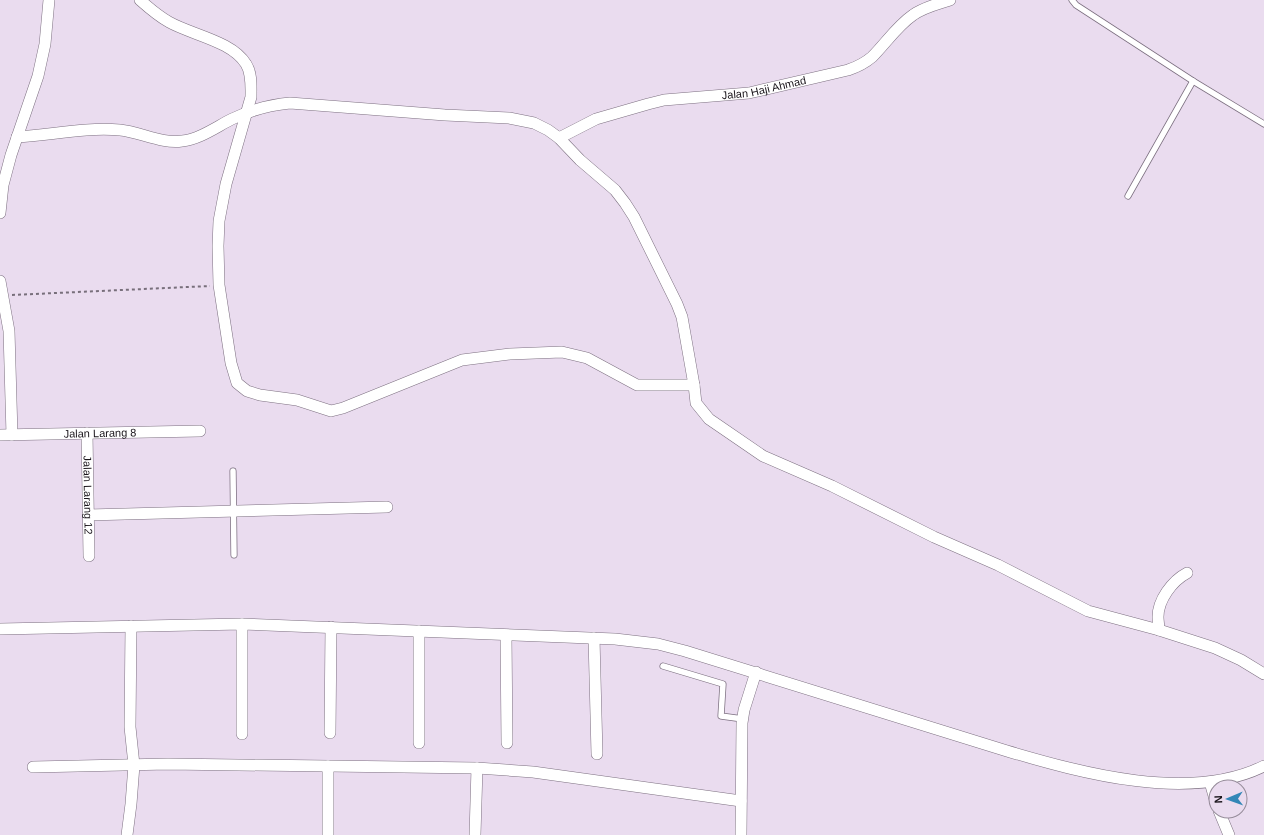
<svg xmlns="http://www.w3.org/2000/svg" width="1264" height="835" viewBox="0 0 1264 835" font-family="Arial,sans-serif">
	<rect width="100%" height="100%" fill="#eadcef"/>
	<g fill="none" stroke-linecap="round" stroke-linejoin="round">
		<defs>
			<g id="service">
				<polyline points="1072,0 1076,5 1193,81 1264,124"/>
				<polyline points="1128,196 1193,81"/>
				<polyline points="233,471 234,555"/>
				<polyline points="663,666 723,684 721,716 743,719"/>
			</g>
			<g id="minor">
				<path d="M140,0C149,8 158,16 169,22C192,35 232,41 246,64C252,73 251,87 251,97L226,184L219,221L218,246L219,285L231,363L237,383L247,391L260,395L297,400L331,411L343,408L462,360L510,354L562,352L587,358L637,385H694L696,403L709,419L763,456L832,486L934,537L998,565L1088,611L1159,630L1215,648L1241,660L1264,674"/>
				<path d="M17,137C51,135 85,127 120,130C140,132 162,144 182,141C200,139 216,127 232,119C251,110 269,105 290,103L445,115L509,118L534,123L548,130L559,138L580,160L615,190L625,203L634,217L677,304L682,317L694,385"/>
				<path id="s1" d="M559,138L596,119L648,104L664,100L749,93L848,70C857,67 865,63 872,57C886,43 897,26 913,15C924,7 938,4 950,0"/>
				<polyline points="0,213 3,185 11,155 38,76 45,44 49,0"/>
				<polyline points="0,281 9,331 12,435"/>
				<path id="s2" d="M87,433L89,556"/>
				<path id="s3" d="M0,435L200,431"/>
				<polyline points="88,515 387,507"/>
				<path d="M0,629L242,624L615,639L658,644L685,651L1007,751C1082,773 1190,803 1264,766"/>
				<path d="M1159,630C1159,626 1158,621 1158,617C1158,600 1172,581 1187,573"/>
				<polyline points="419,631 419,743"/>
				<polyline points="506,635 507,743"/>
				<polyline points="594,638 597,754"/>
				<polyline points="330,733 331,627"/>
				<polyline points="242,734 242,624"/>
				<polyline points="33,767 168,764 477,768 533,772 741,801"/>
				<polyline points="1210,782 1216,803"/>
				<polyline points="1219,811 1229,835"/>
				<polyline points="127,835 131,804 134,765 130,727 131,626"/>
				<polyline points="328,835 328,766"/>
				<polyline points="475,835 477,768"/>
				<polyline points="741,835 742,723 744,710 756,672"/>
			</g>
		</defs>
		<use href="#service" stroke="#7d7081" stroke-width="7"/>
		<use href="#minor" stroke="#7d7081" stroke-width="12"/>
		<polyline stroke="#786f7b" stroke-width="2" stroke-dasharray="3 3" stroke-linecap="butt" points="12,295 210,286"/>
		<use href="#service" stroke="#fff" stroke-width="5.5"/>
		<use href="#minor" stroke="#fff" stroke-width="11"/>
	</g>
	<g text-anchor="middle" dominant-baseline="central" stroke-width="4" stroke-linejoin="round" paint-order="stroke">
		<g font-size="11" fill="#19141a" stroke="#eadcef">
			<text stroke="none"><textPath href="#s1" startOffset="213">Jalan Haji Ahmad</textPath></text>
			<text stroke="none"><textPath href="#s3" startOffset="100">Jalan Larang 8</textPath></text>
			<text stroke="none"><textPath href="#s2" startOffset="62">Jalan Larang 12</textPath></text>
		</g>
	</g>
	<g transform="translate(1228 799) rotate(268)"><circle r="19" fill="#eadcef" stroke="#968c9a"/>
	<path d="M0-3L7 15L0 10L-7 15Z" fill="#3387b7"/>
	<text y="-6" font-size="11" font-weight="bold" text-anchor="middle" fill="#19141a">N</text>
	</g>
</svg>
